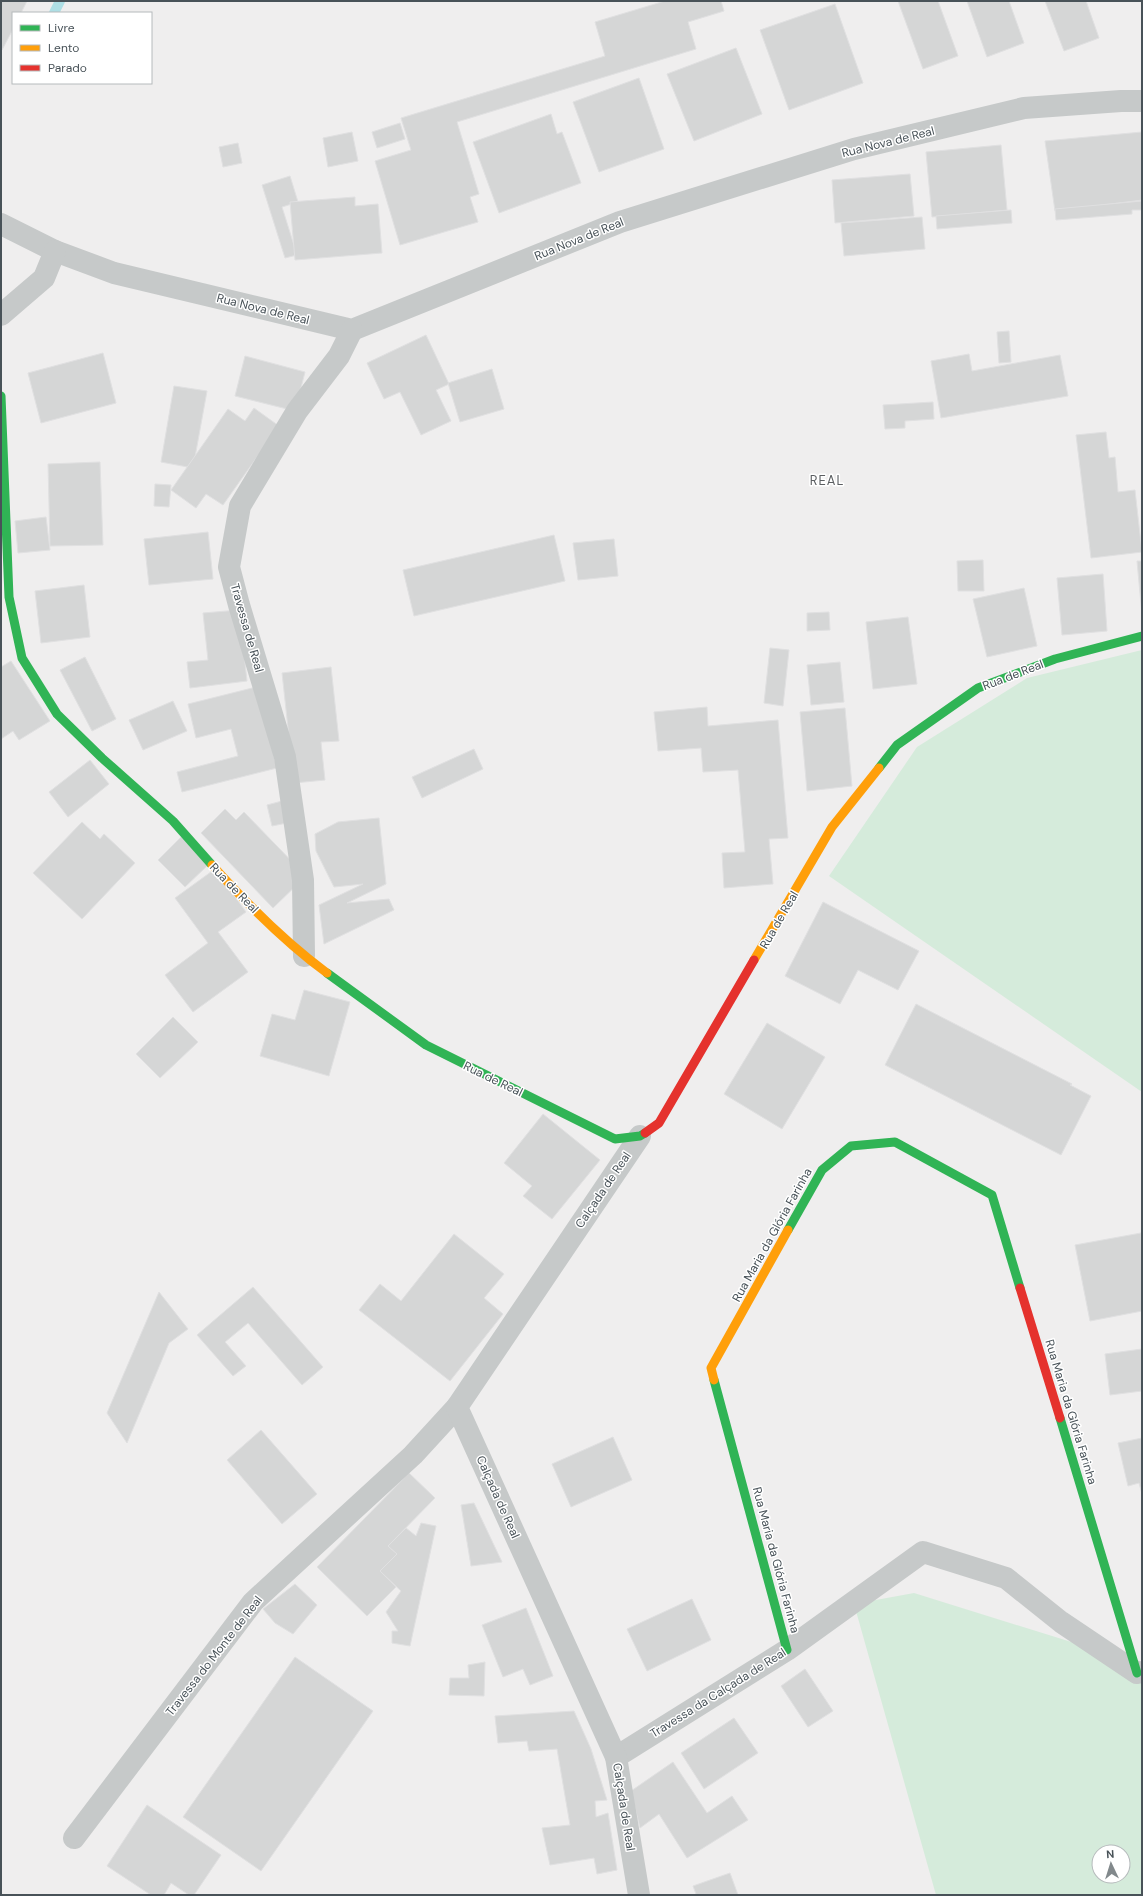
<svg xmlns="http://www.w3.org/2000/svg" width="1143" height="1896" viewBox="0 0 1143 1896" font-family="'DM Sans',sans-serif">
	<rect width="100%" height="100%" fill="#efeeee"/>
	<g fill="#d5ebdb" fill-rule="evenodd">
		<polygon points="1142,650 1142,1092 829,876 917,747 1027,678"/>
		<path d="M914,1593L1142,1664V1895H936L854,1604ZM1099,1852H1123V1876H1099Z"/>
	</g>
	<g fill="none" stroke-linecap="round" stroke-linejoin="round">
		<polyline stroke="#aedfe5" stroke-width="10" points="54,13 60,1"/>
	</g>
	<g fill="#d5d6d6" stroke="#e0e0e1">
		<polygon points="1,1 27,1 21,13 13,13 13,29 2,50 1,49"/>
		<polygon points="665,1 721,1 724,11 688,22 696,49 457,122 479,194 470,197 478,222 400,245 375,161 411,150 401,118 605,56 595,22"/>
		<polygon points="898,1 938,1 958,56 923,69"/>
		<polygon points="967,1 1009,1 1024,43 987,57"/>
		<polygon points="1045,1 1086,1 1099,38 1064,51"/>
		<polygon points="835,4 863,83 789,110 760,30"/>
		<polygon points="736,48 762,114 694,141 667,74"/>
		<polygon points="639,78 664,149 599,172 573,102"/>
		<polygon points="551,114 557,134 562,132 581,183 499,213 473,142"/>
		<polygon points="400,123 405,139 377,148 372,132"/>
		<polygon points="352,132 358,161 328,167 323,138"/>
		<polygon points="1142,132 1142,200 1055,211 1045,141"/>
		<polygon points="238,143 242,163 223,167 219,147"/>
		<polygon points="1001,145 1007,210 932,217 926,152"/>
		<polygon points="910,174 914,216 835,223 832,180"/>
		<polygon points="290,176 298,202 282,207 297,255 285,258 262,185"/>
		<polygon points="355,197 355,206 378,204 382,253 295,260 290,202"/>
		<polygon points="1142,201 1142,210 1132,210 1132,214 1056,220 1055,209"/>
		<polygon points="1011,210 1012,223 937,229 936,216"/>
		<polygon points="922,217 925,249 844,256 841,223"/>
		<polygon points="1009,331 1011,362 999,363 997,332"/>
		<polygon points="426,335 449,384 436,390 451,421 421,435 400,392 384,399 367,363"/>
		<polygon points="103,353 116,403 41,423 28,373"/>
		<polygon points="969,354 972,371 1060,355 1068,396 941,418 931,361"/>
		<polygon points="245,356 305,372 295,411 235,396"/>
		<polygon points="492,369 504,409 460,422 448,383"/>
		<polygon points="174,386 207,391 193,468 161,462"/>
		<polygon points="933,402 934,419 905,421 905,428 885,429 883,405"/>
		<polygon points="254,408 279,426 223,505 206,494 196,508 171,490 228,409 245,421"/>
		<polygon points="1106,432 1109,458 1115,457 1118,492 1135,490 1142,552 1091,558 1076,435"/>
		<polygon points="100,462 103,545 50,546 48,464"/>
		<polygon points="155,484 171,485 169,507 154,506"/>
		<polygon points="46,517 50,550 18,553 15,521"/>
		<polygon points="208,532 213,579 149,585 144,539"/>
		<polygon points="554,535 565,581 414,616 403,570"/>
		<polygon points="614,539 618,576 578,580 573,543"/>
		<polygon points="983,560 984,591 958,591 957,561"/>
		<polygon points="1137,561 1142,561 1142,615"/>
		<polygon points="1103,574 1107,631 1062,635 1057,578"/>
		<polygon points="84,585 90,637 41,643 35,591"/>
		<polygon points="1024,588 1037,646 987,657 973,599"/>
		<polygon points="239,610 247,681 190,688 187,662 208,660 203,613"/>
		<polygon points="829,612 830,630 807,631 807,613"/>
		<polygon points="908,617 917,684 873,689 866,622"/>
		<polygon points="770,648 789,650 783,706 764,703"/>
		<polygon points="85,657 116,719 92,731 60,670"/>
		<polygon points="11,661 50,721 19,740 13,731 1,739 1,667"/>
		<polygon points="840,662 844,702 811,705 807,665"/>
		<polygon points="331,667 339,741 321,742 325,780 294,783 282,673"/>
		<polygon points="256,687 277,768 182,792 177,772 238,756 231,729 196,738 188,704"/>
		<polygon points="173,701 187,731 143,750 129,720"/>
		<polygon points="707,707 708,726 778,720 788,838 769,839 773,884 724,888 722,853 745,852 738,770 703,772 701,748 658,751 654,712"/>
		<polygon points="845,708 852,786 807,791 800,712"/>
		<polygon points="474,749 483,769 422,798 412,777"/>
		<polygon points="90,760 109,784 68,817 49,792"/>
		<polygon points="282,801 287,823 272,826 267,805"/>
		<polygon points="225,809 236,820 244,812 306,876 273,908 201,833"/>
		<polygon points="379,818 386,884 347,903 389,899 394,910 324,944 319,905 363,884 334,887 316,851 315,834 338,822"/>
		<polygon points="82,822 100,839 104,834 135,863 82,919 33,873"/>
		<polygon points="181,837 208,865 185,887 158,860"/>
		<polygon points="215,869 246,912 218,932 248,972 193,1012 165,975 208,943 175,898"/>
		<polygon points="823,902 919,951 898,990 858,970 840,1004 785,976"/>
		<polygon points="304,990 350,1002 329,1076 260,1056 272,1014 295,1020"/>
		<polygon points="916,1004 1072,1084 1070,1085 1091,1096 1061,1155 885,1065"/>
		<polygon points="173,1017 198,1042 160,1078 136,1054"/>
		<polygon points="767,1023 825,1057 782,1129 724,1094"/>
		<polygon points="543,1114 600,1160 552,1219 523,1196 532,1186 504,1163"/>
		<polygon points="1141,1233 1142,1311 1090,1321 1075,1245"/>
		<polygon points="454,1234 504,1274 484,1298 503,1314 450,1381 359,1310 380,1284 401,1301"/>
		<polygon points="253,1287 323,1367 302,1385 248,1323 225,1342 246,1366 233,1376 197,1335"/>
		<polygon points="159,1292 188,1329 169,1343 127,1443 107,1413"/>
		<polygon points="1142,1349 1142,1391 1110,1395 1105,1354"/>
		<polygon points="261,1430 317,1494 282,1524 227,1460"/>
		<polygon points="613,1437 632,1480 571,1507 552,1464"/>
		<polygon points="1142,1438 1142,1494 1139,1483 1128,1486 1118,1443"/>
		<polygon points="409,1473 435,1498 388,1546 397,1554 380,1571 396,1587 367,1616 317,1567"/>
		<polygon points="474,1503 502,1562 471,1566 461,1505"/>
		<polygon points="421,1523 436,1526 410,1646 392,1643 392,1631 398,1631 386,1612 401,1591 380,1571 397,1554 388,1546 406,1528 416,1536"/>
		<polygon points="295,1584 317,1605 293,1634 275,1623 263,1609"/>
		<polygon points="692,1599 711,1640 647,1671 627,1629"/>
		<polygon points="526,1608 553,1676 530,1685 523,1669 503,1677 482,1625"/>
		<polygon points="295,1657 373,1711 261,1871 183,1817"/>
		<polygon points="485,1662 484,1696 449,1695 450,1678 469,1678 468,1665"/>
		<polygon points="805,1669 833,1711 808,1727 781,1686"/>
		<polygon points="574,1711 591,1749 607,1800 595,1801 596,1817 608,1813 617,1870 597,1874 594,1858 550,1865 542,1828 570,1825 557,1749 529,1751 527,1741 498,1743 495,1716"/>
		<polygon points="734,1718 758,1753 704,1789 681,1753"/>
		<polygon points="673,1762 707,1813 732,1796 748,1820 687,1858 659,1814 640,1828 631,1791"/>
		<polygon points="147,1805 221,1855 194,1895 189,1895 171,1883 164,1895 151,1895 107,1866"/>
		<polygon points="730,1873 738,1895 693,1895 696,1894 693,1886"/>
	</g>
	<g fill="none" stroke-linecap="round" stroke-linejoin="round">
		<g stroke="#c6c9c9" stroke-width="22">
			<polyline points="1,224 55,251 114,273 352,330 620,222 854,149 1024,108 1121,101 1142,101"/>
			<polyline points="1,315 44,278 55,251"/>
			<polyline points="304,956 303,880 285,757 239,605 229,567 240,506 297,411 339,356 352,330"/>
			<polyline points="616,1757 787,1650 923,1552 1006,1578 1061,1622 1137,1673 1142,1672"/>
			<polyline points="74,1838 253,1602 413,1455 457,1407"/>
			<polyline points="639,1895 616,1757 457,1407 640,1136"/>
		</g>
		<g stroke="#30b455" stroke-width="9">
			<polyline points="1,396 9,597 22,658 57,714 102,758 173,821 212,865"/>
			<polyline points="879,768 897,745 978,688 1055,659 1142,636"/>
			<polyline points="327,973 426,1045 615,1139 640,1136 645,1133"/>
			<polyline points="788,1230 822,1170 851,1146 895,1142 992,1195 1020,1288"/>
			<polyline points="714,1380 787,1650"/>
			<polyline points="1060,1418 1137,1673"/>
		</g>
		<g stroke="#ff9f0a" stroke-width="9">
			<path d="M212,865C247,904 285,942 327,973"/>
			<polyline points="754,960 832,827 879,768"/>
			<polyline points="714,1380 711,1368 788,1230"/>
		</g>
		<g stroke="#e5322d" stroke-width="9">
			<polyline points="645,1133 659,1123 754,960"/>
			<polyline points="1020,1288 1060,1418"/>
		</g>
	</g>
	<g text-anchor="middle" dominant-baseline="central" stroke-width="3" stroke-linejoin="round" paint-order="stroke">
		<g font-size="12" fill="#485258" stroke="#fff">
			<text transform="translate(888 142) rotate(-14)">Rua Nova de Real</text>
			<text transform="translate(579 239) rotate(-22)">Rua Nova de Real</text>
			<text transform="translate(263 309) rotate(14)">Rua Nova de Real</text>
			<text transform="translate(247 628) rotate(74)">Travessa de Real</text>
			<text transform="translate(1013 675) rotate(-21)">Rua de Real</text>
			<text transform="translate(234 888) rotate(46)">Rua de Real</text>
			<text transform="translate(779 920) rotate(-60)">Rua de Real</text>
			<text transform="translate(493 1079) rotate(26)">Rua de Real</text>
			<text transform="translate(603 1190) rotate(-56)">Calçada de Real</text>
			<text transform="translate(772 1235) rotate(-61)">Rua Maria da Glória Farinha</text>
			<text transform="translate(1071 1412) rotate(73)">Rua Maria da Glória Farinha</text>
			<text transform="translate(498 1497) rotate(66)">Calçada de Real</text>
			<text transform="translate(776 1560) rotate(75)">Rua Maria da Glória Farinha</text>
			<text transform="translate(214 1656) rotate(-52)">Travessa do Monte de Real</text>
			<text transform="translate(718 1693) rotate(-32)">Travessa da Calçada de Real</text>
			<text transform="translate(624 1807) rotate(81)">Calçada de Real</text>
		</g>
		<g font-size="13" letter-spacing="1" fill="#5b5e61" stroke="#fff">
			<text x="827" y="480">REAL</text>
		</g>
	</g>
	<rect width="1143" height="1896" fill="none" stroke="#485258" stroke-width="4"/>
	<rect x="12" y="12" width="140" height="72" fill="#ffffff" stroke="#b6babc"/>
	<rect x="20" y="25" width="20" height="6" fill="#30b455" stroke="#b6babc"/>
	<text x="48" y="32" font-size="12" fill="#485258">Livre</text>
	<rect x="20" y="45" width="20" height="6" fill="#ff9f0a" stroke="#b6babc"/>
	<text x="48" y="52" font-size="12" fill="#485258">Lento</text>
	<rect x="20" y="65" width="20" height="6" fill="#e5322d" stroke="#b6babc"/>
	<text x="48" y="72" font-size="12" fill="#485258">Parado</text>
	<g transform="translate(1111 1864) rotate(356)"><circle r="19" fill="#ffffff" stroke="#b6babc"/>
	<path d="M0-3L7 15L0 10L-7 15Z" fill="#82898c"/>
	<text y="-6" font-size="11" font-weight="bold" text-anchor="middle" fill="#485258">N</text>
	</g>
</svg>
